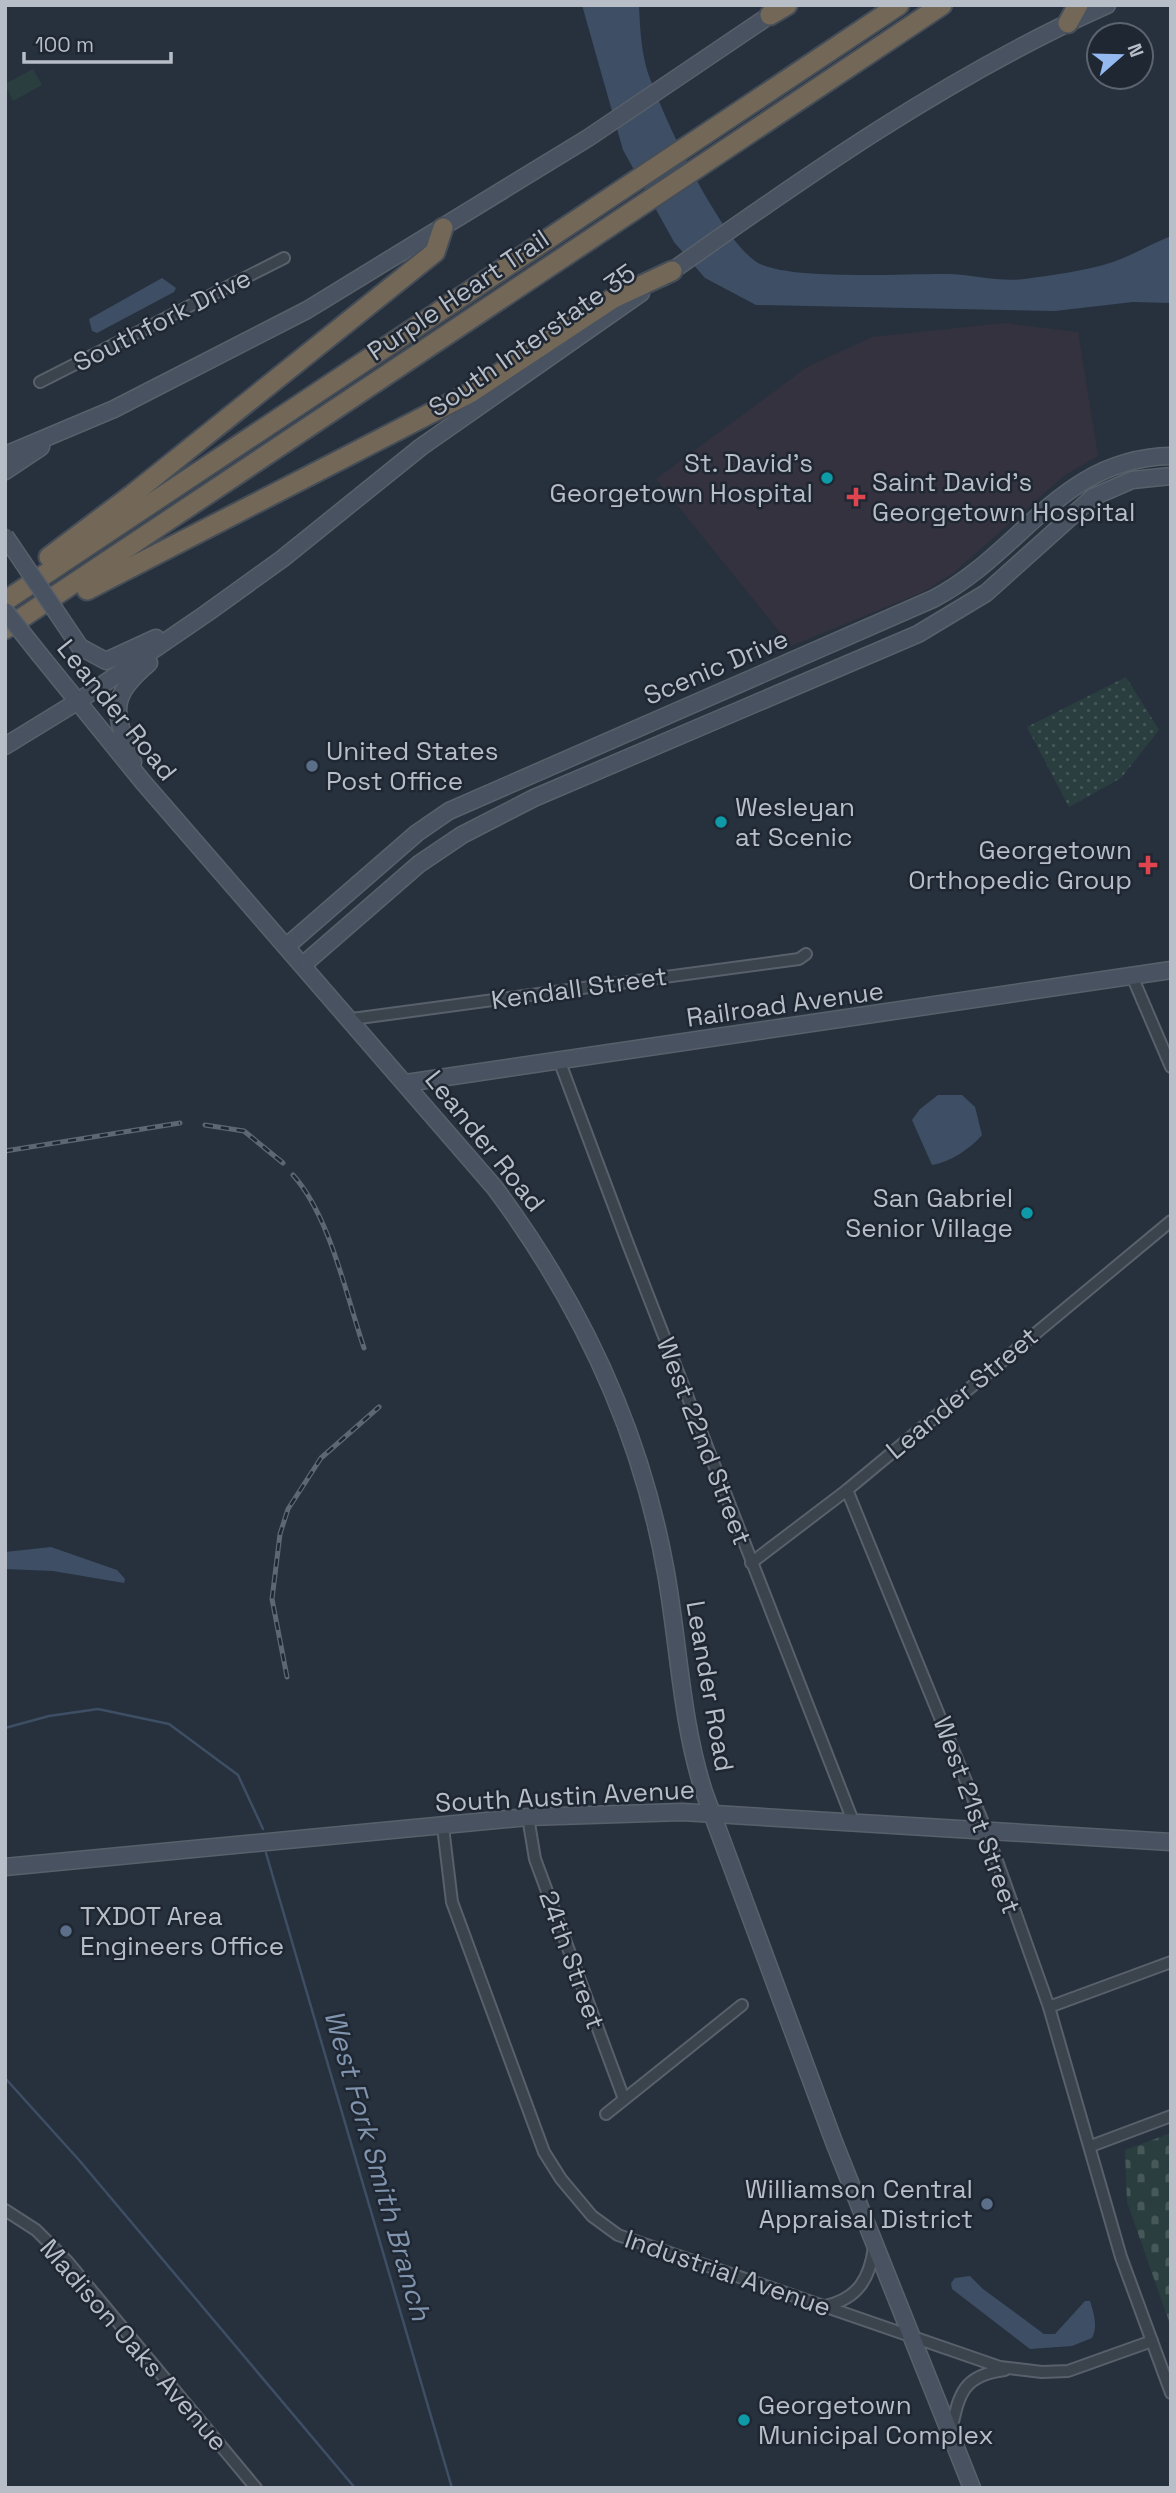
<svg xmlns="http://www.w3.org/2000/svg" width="1176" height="2493" viewBox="0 0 1176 2493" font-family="'Space Grotesk',sans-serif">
	<defs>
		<pattern id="cemetery-stones" width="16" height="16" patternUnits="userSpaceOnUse" patternTransform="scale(1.75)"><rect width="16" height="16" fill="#2a3e3f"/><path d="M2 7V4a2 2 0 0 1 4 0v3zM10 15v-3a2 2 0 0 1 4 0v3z" fill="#475859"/></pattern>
		<pattern id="park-dots" width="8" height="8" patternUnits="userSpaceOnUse" patternTransform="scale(1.75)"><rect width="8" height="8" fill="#2a3e3f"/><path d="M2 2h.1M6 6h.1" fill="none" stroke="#475859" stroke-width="1.8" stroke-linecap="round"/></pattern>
	</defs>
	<rect width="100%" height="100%" fill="#27313d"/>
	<polygon fill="#34323f" points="1004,323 1078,332 1098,456 1065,475 953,573 923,592 791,646 656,479 807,367 872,337"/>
	<polygon fill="url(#cemetery-stones)" points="1171,2133 1171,2327 1127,2202 1125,2150"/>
	<polygon fill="url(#park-dots)" points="1126,677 1159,730 1121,778 1069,807 1027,727"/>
	<polygon fill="#2a3e3f" points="33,69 42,85 13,101 5,84"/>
	<g fill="#3e4e65">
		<path d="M582,5H639C640,28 641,51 648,73C664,119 718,234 755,261C783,282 911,273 950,274C975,275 999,282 1024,279C1053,275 1085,271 1113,262C1133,255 1151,244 1171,236V303L1133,302L1055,311L756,305L705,278L674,242L623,150Z"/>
		<polygon points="162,278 176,288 174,292 97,333 92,331 89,319"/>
		<path d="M938,1095H962L975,1107L982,1135C970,1149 950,1162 932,1165L912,1120L920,1109Z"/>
		<polygon points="51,1547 117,1570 125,1579 124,1583 53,1571 5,1569 5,1552"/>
		<path d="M970,2276L983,2289L1044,2334H1055L1085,2301H1090C1094,2314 1098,2326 1092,2338L1072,2346L1030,2349L952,2289L951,2283L955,2278Z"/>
	</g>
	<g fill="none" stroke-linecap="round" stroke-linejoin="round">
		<g stroke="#3e4e65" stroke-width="2.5">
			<polyline points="5,1728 49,1716 98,1709 169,1724 238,1775 263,1829"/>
			<polyline points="266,1853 452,2488"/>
			<polyline points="5,2078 79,2160 355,2488"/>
		</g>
		<defs>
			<g id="street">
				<polyline points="40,382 284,258"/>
				<polyline points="1132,976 1171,1067"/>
				<polyline points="352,1019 799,959 806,954"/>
				<polyline points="559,1060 628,1244 853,1821"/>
				<polyline points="847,1490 986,1830 1049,2007 1121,2257 1171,2393"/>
				<polyline points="751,1563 847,1490 1171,1221"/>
				<polyline points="528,1817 535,1859 624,2099"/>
				<polyline points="443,1827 452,1902 544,2152 561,2179 592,2216 618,2235 1000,2367 1042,2372 1068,2371 1152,2341"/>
				<polyline points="1049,2007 1171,1962"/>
				<polyline points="606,2114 742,2005"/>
				<polyline points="1091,2146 1171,2116"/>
				<polyline points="5,2210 36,2230 67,2261 256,2488"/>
				<path d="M825,2306C858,2299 870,2278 874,2247"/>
				<path d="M951,2431C959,2395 962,2375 1005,2370"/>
			</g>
			<g id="secondary">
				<path d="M662,278C803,178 949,75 1107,5"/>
				<polyline points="5,455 114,409 307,310 588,138 779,9"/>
				<polyline points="5,471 41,447"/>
				<polyline points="80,647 106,661 156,638"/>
				<path d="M40,655L143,782L495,1188C581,1304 641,1430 666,1573C679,1646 681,1721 704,1792L834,2142L972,2488"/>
				<polyline points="5,746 80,700 207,613 282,559 421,447 641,293"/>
				<path d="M133,762C115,712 106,700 149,663"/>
				<path d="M288,945L417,833L449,811L933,599C1022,553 1060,458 1171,456"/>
				<polyline points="304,964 419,864 462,835 534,798 918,634 986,593 1093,497 1132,480 1171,476"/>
				<polyline points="406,1083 1171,970"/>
				<polyline points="5,1867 528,1817 682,1812 1171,1842"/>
			</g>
			<g id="highway">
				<polyline points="770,15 787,5"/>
				<polyline points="1068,23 1078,5"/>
				<polyline points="49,557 133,494 435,252 443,228"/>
				<polyline points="87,590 470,393 612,299 672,271"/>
				<polyline points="5,601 899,5"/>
				<polyline points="5,629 942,5"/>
			</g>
		</defs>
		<use href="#street" stroke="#58606b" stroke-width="14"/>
		<use href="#secondary" stroke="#58606b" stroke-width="19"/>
		<use href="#highway" stroke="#454d58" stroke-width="23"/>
		<use href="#street" stroke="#3b434d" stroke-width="10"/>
		<use href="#secondary" stroke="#495260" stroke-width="16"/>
		<use href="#highway" stroke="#736858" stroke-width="19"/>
		<defs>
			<g id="rail">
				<polyline points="205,1125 244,1131 283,1163"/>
				<polyline points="5,1151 180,1123"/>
				<path d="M293,1175C330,1216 346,1295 364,1348"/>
				<polyline points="287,1677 272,1599 280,1534 288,1509 321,1458 379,1407"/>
			</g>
		</defs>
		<use href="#rail" stroke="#5d6774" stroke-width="5"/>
		<use href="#rail" stroke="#1f2733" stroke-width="2.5" stroke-dasharray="8" stroke-linecap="butt"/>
		<defs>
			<g id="secondary-bridge">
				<polyline points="5,536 80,647"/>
				<polyline points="5,611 40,655"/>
			</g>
		</defs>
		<use href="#secondary-bridge" stroke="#58606b" stroke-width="19" stroke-linecap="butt"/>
		<use href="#secondary-bridge" stroke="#495260" stroke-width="16"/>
	</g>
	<g fill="#0f9aa8" stroke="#1f2733" stroke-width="2.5">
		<circle cx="827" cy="478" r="7"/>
		<circle cx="721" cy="822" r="7"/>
		<circle cx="1027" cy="1213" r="7"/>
		<circle cx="744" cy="2420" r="7"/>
	</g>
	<g fill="#e0444e" stroke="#1f2733" stroke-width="2.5">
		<path d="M852.5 486.5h7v7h7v7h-7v7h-7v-7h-7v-7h7z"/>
		<path d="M1144.5 854.5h7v7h7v7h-7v7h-7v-7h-7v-7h7z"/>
	</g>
	<g fill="#5c6f8a" stroke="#1f2733" stroke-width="2.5">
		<circle cx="312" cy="766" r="7"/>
		<circle cx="66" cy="1931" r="7"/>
		<circle cx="987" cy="2204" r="7"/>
	</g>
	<g text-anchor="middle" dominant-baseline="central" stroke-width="5" stroke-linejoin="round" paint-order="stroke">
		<g font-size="26" fill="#b7bec8" stroke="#1f2733">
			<text transform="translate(458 295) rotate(-34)">Purple Heart Trail</text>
			<text transform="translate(162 320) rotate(-27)">Southfork Drive</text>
			<text transform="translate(532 340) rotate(-35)">South Interstate 35</text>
			<text transform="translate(716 667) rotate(-23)">Scenic Drive</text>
			<text transform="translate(117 710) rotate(51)">Leander Road</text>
			<text transform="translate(579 988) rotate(-8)">Kendall Street</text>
			<text transform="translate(785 1004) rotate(-8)">Railroad Avenue</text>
			<text transform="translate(485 1141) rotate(51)">Leander Road</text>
			<text transform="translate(962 1393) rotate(-40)">Leander Street</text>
			<text transform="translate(704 1441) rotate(69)">West 22nd Street</text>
			<text transform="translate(710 1686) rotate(80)">Leander Road</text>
			<text transform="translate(565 1796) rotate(-3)">South Austin Avenue</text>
			<text transform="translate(977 1815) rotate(70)">West 21st Street</text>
			<text transform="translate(572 1960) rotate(70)">24th Street</text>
			<text transform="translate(728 2273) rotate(19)">Industrial Avenue</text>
			<text transform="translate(134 2345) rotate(49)">Madison Oaks Avenue</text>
		</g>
		<g font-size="26" fill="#b7bec8" stroke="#1f2733" text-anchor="start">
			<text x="813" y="463" text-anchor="end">St. David's<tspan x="813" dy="30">Georgetown Hospital</tspan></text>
			<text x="872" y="482">Saint David's<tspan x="872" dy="30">Georgetown Hospital</tspan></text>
			<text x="326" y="751">United States<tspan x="326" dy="30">Post Office</tspan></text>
			<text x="735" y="807">Wesleyan<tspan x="735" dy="30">at Scenic</tspan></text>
			<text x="1132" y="850" text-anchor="end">Georgetown<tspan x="1132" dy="30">Orthopedic Group</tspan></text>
			<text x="1013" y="1198" text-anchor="end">San Gabriel<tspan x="1013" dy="30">Senior Village</tspan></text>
			<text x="80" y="1916">TXDOT Area<tspan x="80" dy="30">Engineers Office</tspan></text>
			<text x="973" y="2189" text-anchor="end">Williamson Central<tspan x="973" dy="30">Appraisal District</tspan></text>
			<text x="758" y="2405">Georgetown<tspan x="758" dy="30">Municipal Complex</tspan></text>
		</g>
		<g font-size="28" font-style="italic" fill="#8194ad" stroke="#1f2733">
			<text transform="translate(378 2165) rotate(74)">West Fork Smith Branch</text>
		</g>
	</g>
	<rect width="1176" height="2493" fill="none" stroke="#b7bec8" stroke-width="14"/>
	<g transform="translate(1120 56) rotate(70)"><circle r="33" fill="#1f2733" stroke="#5c636f" stroke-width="2"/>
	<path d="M0-5L12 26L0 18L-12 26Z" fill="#94b8f0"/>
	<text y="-10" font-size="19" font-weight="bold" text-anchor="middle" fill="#b7bec8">N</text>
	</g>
	<path d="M24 52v10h147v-10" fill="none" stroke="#b7bec8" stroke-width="3.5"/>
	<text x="35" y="52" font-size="21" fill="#b7bec8" stroke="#1f2733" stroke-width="5" paint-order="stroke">100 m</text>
</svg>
